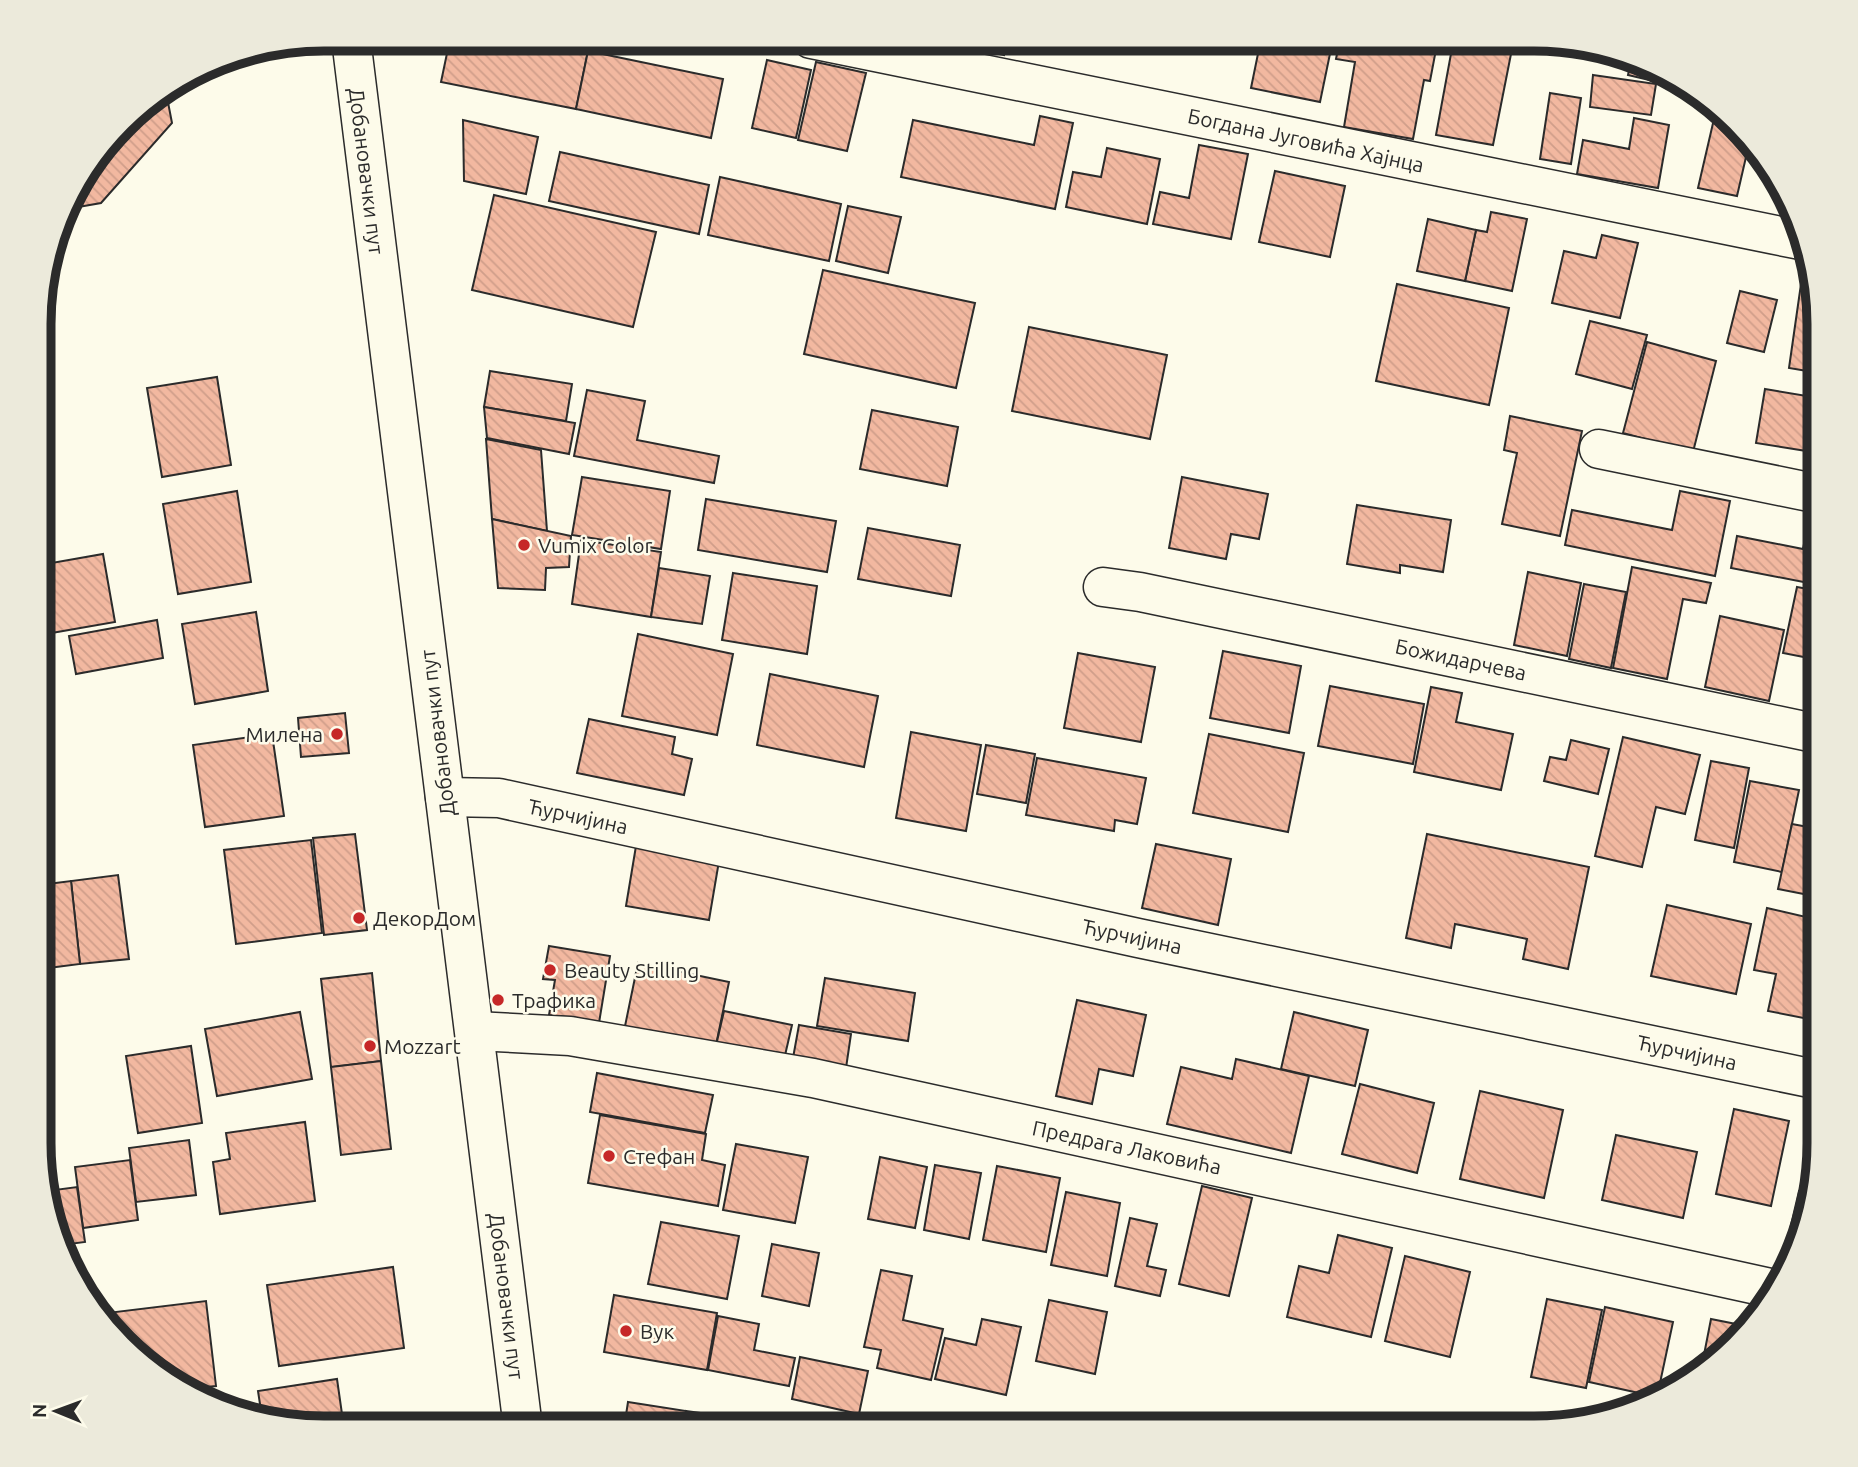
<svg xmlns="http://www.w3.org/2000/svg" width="1858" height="1467" viewBox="0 0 1858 1467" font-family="Ubuntu,sans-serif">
	<defs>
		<pattern id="building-back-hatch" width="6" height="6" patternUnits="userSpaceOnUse" patternTransform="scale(1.75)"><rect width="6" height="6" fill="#f2b8a0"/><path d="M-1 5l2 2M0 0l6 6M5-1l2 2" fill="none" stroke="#d09e8a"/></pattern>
	</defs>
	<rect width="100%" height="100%" fill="#fdfbea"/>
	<g fill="url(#building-back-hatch)" stroke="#2b2b2b" stroke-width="2">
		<polygon points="450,39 530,39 588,51 576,109 441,82"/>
		<polygon points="943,39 1007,39 1004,55 942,42"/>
		<polygon points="1107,39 1173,39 1170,52"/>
		<polygon points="1261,39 1307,39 1332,44 1320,102 1251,88"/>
		<polygon points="1340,39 1438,39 1430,81 1424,80 1413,139 1344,127 1355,62 1336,59"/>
		<polygon points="1453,43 1511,54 1493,145 1436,135"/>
		<polygon points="588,51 723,79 711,138 576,109"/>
		<polygon points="1632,57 1643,60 1680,83 1679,87 1628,75"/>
		<polygon points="767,60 811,70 796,138 752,128"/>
		<polygon points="816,62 866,73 847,151 798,140"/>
		<polygon points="1593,75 1656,84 1651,115 1590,107"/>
		<polygon points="166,92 172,123 101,203 67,209 77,182 136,109"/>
		<polygon points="1550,93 1581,98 1571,164 1540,159"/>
		<polygon points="1717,106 1723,110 1749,144 1737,196 1698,188"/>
		<polygon points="1040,116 1073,123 1055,209 901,177 913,120 1034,145"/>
		<polygon points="1634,118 1669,125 1658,188 1577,174 1583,140 1629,149"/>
		<polygon points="463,120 538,137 526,194 464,181"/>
		<polygon points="1199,145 1248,154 1231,239 1153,224 1160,192 1189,198"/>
		<polygon points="1107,148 1160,159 1147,224 1066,207 1073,172 1101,177"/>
		<polygon points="560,152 709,185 699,234 549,201"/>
		<polygon points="1275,171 1345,186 1330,257 1259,242"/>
		<polygon points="720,177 841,204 829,261 708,235"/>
		<polygon points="494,195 656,232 633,327 472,290"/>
		<polygon points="848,206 901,217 888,273 836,261"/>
		<polygon points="1491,212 1527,219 1512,291 1465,281 1476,230 1487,232"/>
		<polygon points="1428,219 1476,230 1465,281 1417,271"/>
		<polygon points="1602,235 1638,243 1620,318 1552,303 1564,251 1596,258"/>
		<polygon points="823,270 975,303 956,388 804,354"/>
		<polygon points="1397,284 1509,308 1489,405 1376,381"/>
		<polygon points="1801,284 1811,286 1819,323 1819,373 1789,368"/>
		<polygon points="1740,291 1777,300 1764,352 1727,343"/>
		<polygon points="1590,321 1647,335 1632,389 1576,374"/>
		<polygon points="1029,327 1167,355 1150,439 1012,411"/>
		<polygon points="1647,342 1716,361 1693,452 1623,433"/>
		<polygon points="490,371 572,384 566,421 484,407"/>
		<polygon points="217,377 231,465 162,477 147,388"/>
		<polygon points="1765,389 1819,398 1819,453 1756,443"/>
		<polygon points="587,390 645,401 637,440 719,456 714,483 574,456"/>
		<polygon points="484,407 575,423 569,454 487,438"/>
		<polygon points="872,410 958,427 947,486 860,469"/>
		<polygon points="1510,416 1582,431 1560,536 1502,524 1517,453 1504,450"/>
		<polygon points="486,439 541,450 547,531 492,519"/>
		<polygon points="582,477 670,491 661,549 572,535"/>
		<polygon points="1182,477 1268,494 1259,539 1231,534 1226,559 1169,548"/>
		<polygon points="237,491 251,582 178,594 163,504"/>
		<polygon points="1680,491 1730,501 1715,576 1565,545 1572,510 1672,530"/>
		<polygon points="706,499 836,521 827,572 698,550"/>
		<polygon points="1357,505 1451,520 1443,572 1400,565 1400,573 1347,564"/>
		<polygon points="492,519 571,536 569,567 546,568 545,590 498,588"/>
		<polygon points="868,528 960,545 951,596 858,579"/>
		<polygon points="1807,529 1819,532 1819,585 1731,568 1737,536 1803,549"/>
		<polygon points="581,540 661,552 651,617 572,604"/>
		<polygon points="103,554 115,622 40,635 40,565"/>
		<polygon points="1632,567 1711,583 1706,603 1683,599 1667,679 1613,668"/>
		<polygon points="659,568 710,576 702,624 651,617"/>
		<polygon points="1528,572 1581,583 1567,656 1514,645"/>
		<polygon points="733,573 817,586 807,654 722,640"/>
		<polygon points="1584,584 1626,592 1611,668 1569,659"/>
		<polygon points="1797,587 1819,591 1819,660 1783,653"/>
		<polygon points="256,612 268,691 195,704 182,624"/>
		<polygon points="1720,616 1784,630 1769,701 1705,687"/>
		<polygon points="157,620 163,658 76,674 69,636"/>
		<polygon points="638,634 733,654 717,735 622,716"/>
		<polygon points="1223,651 1301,666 1289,733 1210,718"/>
		<polygon points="1078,653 1155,667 1141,742 1064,728"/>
		<polygon points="770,674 878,696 864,767 757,745"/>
		<polygon points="1330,686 1424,704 1413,764 1318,746"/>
		<polygon points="1431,687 1462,693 1456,722 1513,734 1501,790 1414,772"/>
		<polygon points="345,713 349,753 301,757 298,718"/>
		<polygon points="589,719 675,737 672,754 692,759 684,795 577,773"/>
		<polygon points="911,732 981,745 966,831 896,818"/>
		<polygon points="272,734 284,816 205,827 193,745"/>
		<polygon points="1209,734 1304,753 1288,832 1193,813"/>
		<polygon points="1623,737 1700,755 1685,814 1656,807 1642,867 1595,856"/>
		<polygon points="1571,740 1609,749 1598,794 1544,781 1550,757 1566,760"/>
		<polygon points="986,745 1035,754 1026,803 977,794"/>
		<polygon points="1037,758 1146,778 1137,824 1115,820 1114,831 1026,815"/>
		<polygon points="1711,761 1749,768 1734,848 1695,840"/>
		<polygon points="1750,781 1799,790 1782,872 1734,862"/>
		<polygon points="1792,824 1819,829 1819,897 1778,889"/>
		<polygon points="355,834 367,930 324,935 313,838"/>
		<polygon points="1427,834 1589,867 1568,969 1523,959 1527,939 1455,924 1451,948 1406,938"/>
		<polygon points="311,840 322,933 236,944 224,850"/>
		<polygon points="1156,844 1231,859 1218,925 1142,908"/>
		<polygon points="636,846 719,861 709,920 626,906"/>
		<polygon points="118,875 129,959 80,964 71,881"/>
		<polygon points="71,881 80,964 40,969 40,885"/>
		<polygon points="1667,905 1751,924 1736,994 1651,976"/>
		<polygon points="1767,908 1819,920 1819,1021 1768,1011 1776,974 1754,970"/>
		<polygon points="549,946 610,956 599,1023 549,1015 555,980 543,979"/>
		<polygon points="638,963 729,982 715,1050 624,1031"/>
		<polygon points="372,973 381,1061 331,1067 321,979"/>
		<polygon points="825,978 915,993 908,1041 817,1026"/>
		<polygon points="1077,1000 1146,1015 1133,1076 1099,1069 1092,1104 1056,1096"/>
		<polygon points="724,1011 792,1025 783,1064 715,1050"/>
		<polygon points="300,1012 312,1079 217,1096 205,1029"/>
		<polygon points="1294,1012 1368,1030 1355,1086 1281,1069"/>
		<polygon points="799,1025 851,1034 846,1068 793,1058"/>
		<polygon points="191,1046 202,1123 138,1133 126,1056"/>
		<polygon points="1236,1059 1309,1076 1291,1153 1167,1124 1181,1067 1232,1079"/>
		<polygon points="381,1061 391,1149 341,1155 331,1067"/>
		<polygon points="597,1073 713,1095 705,1133 590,1112"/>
		<polygon points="1360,1084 1434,1103 1417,1173 1342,1154"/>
		<polygon points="1480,1091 1563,1110 1544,1198 1460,1179"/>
		<polygon points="1734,1109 1789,1121 1771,1206 1716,1194"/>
		<polygon points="600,1115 706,1134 702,1160 725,1165 718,1206 588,1183"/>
		<polygon points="305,1122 315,1201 220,1214 213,1162 230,1159 226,1133"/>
		<polygon points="1616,1135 1697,1152 1683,1218 1602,1200"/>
		<polygon points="189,1140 196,1195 136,1202 129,1148"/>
		<polygon points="736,1144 808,1157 795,1223 723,1210"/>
		<polygon points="880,1157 927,1167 915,1228 868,1219"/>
		<polygon points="130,1160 138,1220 83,1228 75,1167"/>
		<polygon points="935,1165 981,1173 969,1239 924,1230"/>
		<polygon points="997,1166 1060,1178 1046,1252 983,1240"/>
		<polygon points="1202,1186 1252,1198 1229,1296 1179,1284"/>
		<polygon points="77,1187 85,1242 62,1245 47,1191"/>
		<polygon points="1799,1191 1811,1194 1795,1257 1784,1255"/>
		<polygon points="1066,1192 1120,1203 1107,1276 1051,1265"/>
		<polygon points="1130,1218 1157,1224 1147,1266 1166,1270 1160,1296 1115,1286"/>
		<polygon points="661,1222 739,1236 727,1299 648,1284"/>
		<polygon points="1338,1235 1392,1248 1371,1337 1287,1317 1299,1266 1329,1273"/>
		<polygon points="772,1244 819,1253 809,1306 762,1296"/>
		<polygon points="1405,1256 1470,1272 1450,1357 1385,1341"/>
		<polygon points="393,1267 404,1348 279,1366 267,1285"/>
		<polygon points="881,1270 912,1276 903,1320 943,1329 931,1380 877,1368 881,1350 864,1347"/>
		<polygon points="88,1279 90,1299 76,1280"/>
		<polygon points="614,1295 717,1313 707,1370 604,1352"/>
		<polygon points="1547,1299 1602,1310 1586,1388 1531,1377"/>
		<polygon points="1049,1300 1107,1312 1095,1374 1036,1361"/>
		<polygon points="206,1301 216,1386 187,1389 135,1357 108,1322 107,1313"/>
		<polygon points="1605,1307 1673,1322 1657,1397 1589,1382"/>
		<polygon points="718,1316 759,1324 754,1350 795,1358 789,1386 708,1370"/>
		<polygon points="982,1319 1021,1327 1006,1395 935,1379 945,1338 976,1345"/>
		<polygon points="1711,1319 1751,1327 1748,1332 1702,1365"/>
		<polygon points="800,1357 868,1371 859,1414 792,1399"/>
		<polygon points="337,1379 344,1428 306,1428 259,1417 262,1417 258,1391"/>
		<polygon points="628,1402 686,1411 684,1428 624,1428"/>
		<polygon points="686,1411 745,1419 743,1428 684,1428"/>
		<polygon points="805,1422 841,1428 804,1428"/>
	</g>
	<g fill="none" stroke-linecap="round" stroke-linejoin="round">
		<defs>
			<g id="street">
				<polyline points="811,39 1800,240"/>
				<polyline points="1599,449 1819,494"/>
				<polyline points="1103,587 1140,592 1819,734"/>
				<polyline points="445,797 499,798 1138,938 1819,1080"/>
				<polyline points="475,1031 570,1036 813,1078 1775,1289"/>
			</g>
			<polyline id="secondary" points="351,39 523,1428"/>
		</defs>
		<use href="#street" stroke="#2b2b2b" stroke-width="41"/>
		<use href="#secondary" stroke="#2b2b2b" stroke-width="41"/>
		<use href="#street" stroke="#fdfbea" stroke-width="38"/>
		<use href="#secondary" stroke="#fdfbea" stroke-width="38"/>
	</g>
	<g fill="#c62828" stroke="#fdfbea" stroke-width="2.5">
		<circle cx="524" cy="545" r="7"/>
		<circle cx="337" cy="734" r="7"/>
		<circle cx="359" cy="918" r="7"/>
		<circle cx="550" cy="970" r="7"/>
		<circle cx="498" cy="1000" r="7"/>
		<circle cx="370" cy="1046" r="7"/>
		<circle cx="609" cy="1156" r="7"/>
		<circle cx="626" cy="1331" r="7"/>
	</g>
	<g text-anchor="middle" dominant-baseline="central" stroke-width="5" stroke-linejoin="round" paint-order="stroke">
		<g font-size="21" fill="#2b2b2b" stroke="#fdfbea">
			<text transform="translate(1306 140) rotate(12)">Богдана Југовића Хајнца</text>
			<text transform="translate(367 171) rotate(83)">Добановачки пут</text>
			<text transform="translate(1461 659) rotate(12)">Божидарчева</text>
			<text transform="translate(437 733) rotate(-97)">Добановачки пут</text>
			<text transform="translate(578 816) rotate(12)">Ћурчијина</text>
			<text transform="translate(1132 936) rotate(12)">Ћурчијина</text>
			<text transform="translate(1687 1052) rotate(12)">Ћурчијина</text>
			<text transform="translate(1127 1147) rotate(12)">Предрага Лаковића</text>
			<text transform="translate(507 1296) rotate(83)">Добановачки пут</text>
		</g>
		<g font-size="21" fill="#2b2b2b" stroke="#fdfbea" text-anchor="start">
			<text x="538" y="545">Vumix Color</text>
			<text x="323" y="734" text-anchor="end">Милена</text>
			<text x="373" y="918">ДекорДом</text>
			<text x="564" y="970">Beauty Stilling</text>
			<text x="512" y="1000">Трафика</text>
			<text x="384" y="1046">Mozzart</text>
			<text x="623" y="1156">Стефан</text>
			<text x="640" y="1331">Вук</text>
		</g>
	</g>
	<path d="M0 0H1858V1467H0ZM324 51H1534A273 273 0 0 1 1807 324V1143A273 273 0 0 1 1534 1416H324A273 273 0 0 1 51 1143V324A273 273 0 0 1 324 51Z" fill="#eceadb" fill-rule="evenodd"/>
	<path fill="none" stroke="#2b2b2b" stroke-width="9" d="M324 51H1534A273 273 0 0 1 1807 324V1143A273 273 0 0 1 1534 1416H324A273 273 0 0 1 51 1143V324A273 273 0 0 1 324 51Z"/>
	<g transform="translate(56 1411) rotate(271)" stroke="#fdfbea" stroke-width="5" paint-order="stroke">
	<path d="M0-5L12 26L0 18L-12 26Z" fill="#2b2b2b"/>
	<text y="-10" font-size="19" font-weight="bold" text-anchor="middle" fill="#2b2b2b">N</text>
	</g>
</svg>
